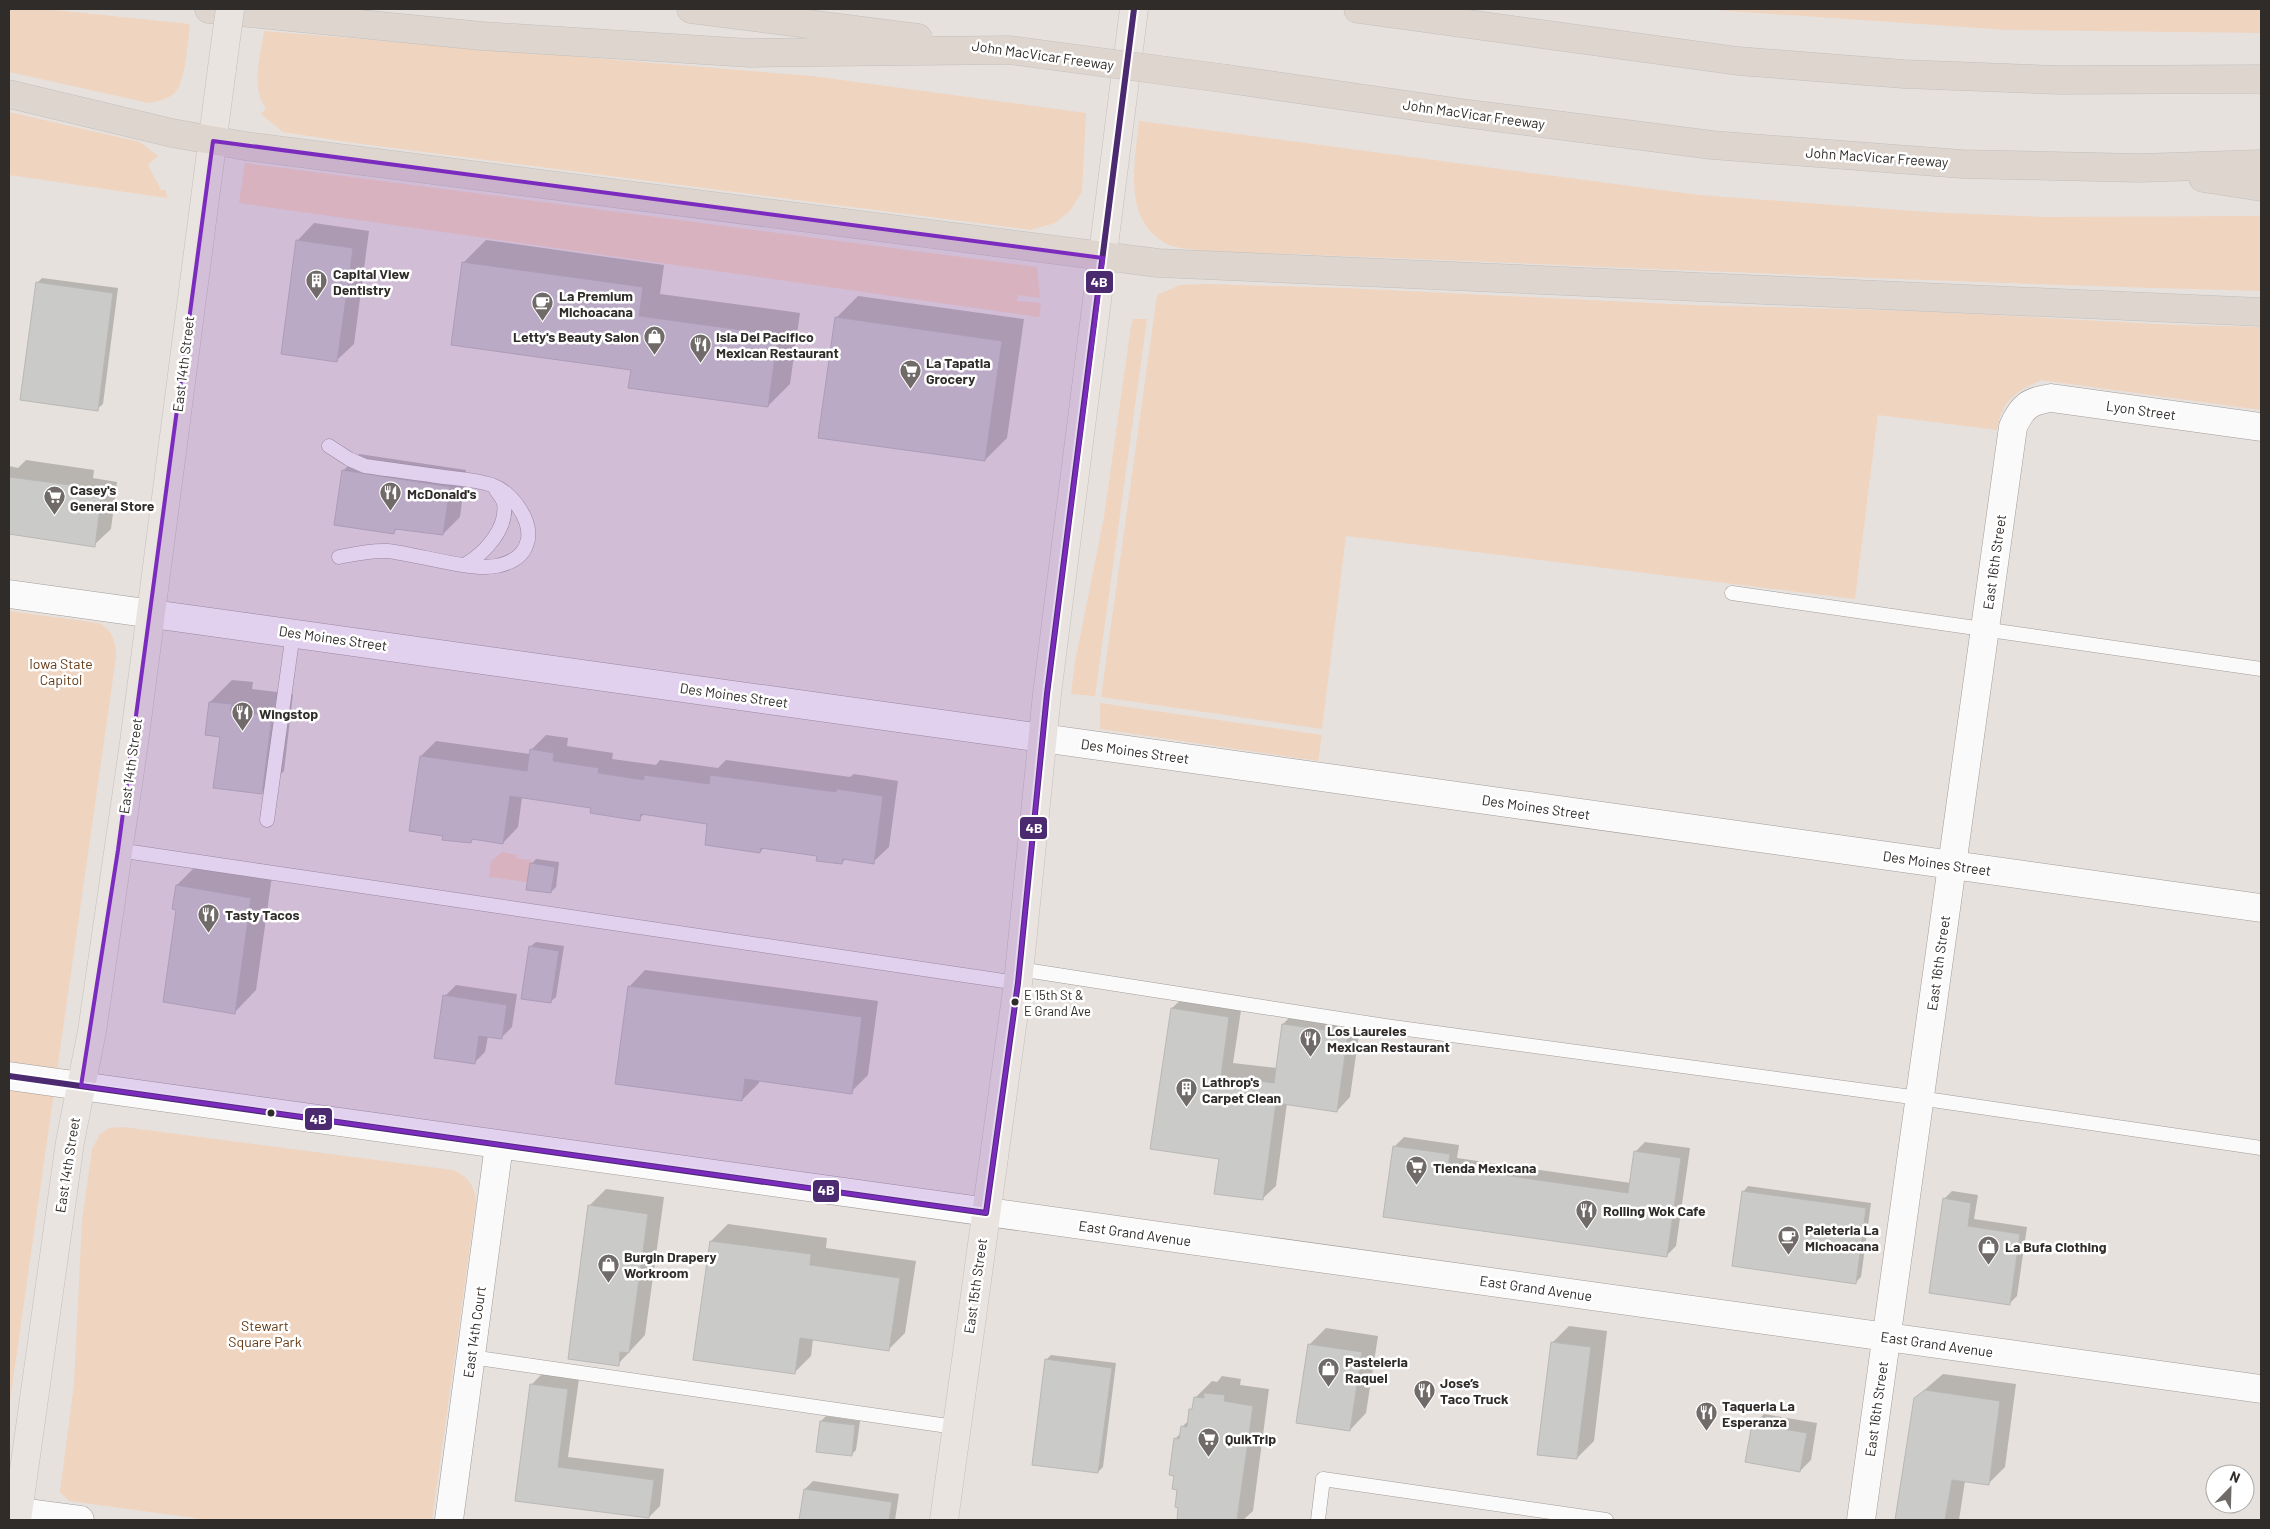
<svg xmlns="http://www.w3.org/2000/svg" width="2270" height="1529" viewBox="0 0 2270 1529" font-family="Barlow,sans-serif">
	<rect width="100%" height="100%" fill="#e7e1dd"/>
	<g fill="#efd4c0">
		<path d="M9,9H45L190,24C188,41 186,76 177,90C171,99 158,101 149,103L9,72Z"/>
		<polygon points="1699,9 2261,9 2261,33 2008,30"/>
		<path d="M264,31L812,76L1086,113L1082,192L1069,212L1055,223L1031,230L354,143L283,132L261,114L266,108C250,87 261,56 264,31Z"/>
		<polygon points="9,112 140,142 158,156 148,165 161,190 166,190 167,198 9,175"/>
		<path d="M1139,121L1699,195L1928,212L2044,217L2261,216V291C1908,282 1556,263 1203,251C1193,249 1179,249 1169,245C1121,221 1135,163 1139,121Z"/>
		<polygon points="245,163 1037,267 1040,298 1018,295 1017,301 1041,303 1039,317 239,203"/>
		<path d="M1207,284L1345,288L1691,305L1918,311L2175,325L2261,327V410L2041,380C2015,392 2002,400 1997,430L1878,415L1855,599L1346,536L1322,729L1101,697L1157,295L1180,285Z"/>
		<polygon points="1133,319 1147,319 1095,696 1071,694 1075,662 1104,517 1131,326"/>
		<path d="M9,611L99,623C113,631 116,642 116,657L9,1408Z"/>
		<polygon points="1100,703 1322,735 1318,761 1100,729"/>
		<polygon points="502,852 517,855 516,858 531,860 527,882 489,877 491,861"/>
		<path d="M123,1127L453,1170C469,1177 475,1186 476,1203L432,1520H209L69,1501L60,1492L74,1384L82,1221L92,1149L100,1134L109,1128Z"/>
	</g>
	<g fill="#0003">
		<polygon points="314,223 369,231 354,344 337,360 282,353 298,240"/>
		<polygon points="486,240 664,265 660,294 800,313 790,384 768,406 464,262"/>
		<polygon points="42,278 118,288 103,404 97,409 37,283"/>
		<polygon points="858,296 1024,319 1007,438 985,460 836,318"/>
		<polygon points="359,454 466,470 460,517 443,534 398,528 394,532 343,471"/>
		<polygon points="26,460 94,470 93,478 117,482 111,529 94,545 9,533 9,466 18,468"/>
		<polygon points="232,680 253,682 252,689 293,694 284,771 261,793 221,736 210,702"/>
		<polygon points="546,735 568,738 567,746 613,753 612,759 656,765 660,760 718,768 726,760 850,777 854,774 898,781 889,847 873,862 846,858 842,863 819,855 764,848 760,852 709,823 645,813 639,819 592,807 522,797 518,827 503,843 474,838 470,842 421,756 436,741 530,754 531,750"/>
		<polygon points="536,859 559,862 556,887 551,892 531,864"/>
		<polygon points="199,863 272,876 256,990 234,1013 177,885"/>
		<polygon points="536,942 564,946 556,997 550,1002 530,947"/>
		<polygon points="645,970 878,1001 868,1075 851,1092 759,1080 759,1083 742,1100 629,987"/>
		<polygon points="456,985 517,994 512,1027 501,1038 488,1036 485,1052 474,1063 445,996"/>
		<polygon points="1186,995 1242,1004 1233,1063 1277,1068 1283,1024 1296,1011 1361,1020 1350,1097 1337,1111 1287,1103 1276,1186 1262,1199 1220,1158 1172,1008"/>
		<polygon points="1404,1137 1459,1145 1457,1158 1631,1183 1635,1152 1645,1142 1690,1148 1676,1246 1666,1256 1395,1146"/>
		<polygon points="1748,1186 1871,1203 1861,1277 1856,1282 1743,1192"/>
		<polygon points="606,1189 664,1197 645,1335 618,1364 589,1206"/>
		<polygon points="1952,1191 1978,1195 1974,1219 2027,1227 2017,1296 2009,1304 1944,1199"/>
		<polygon points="728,1224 827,1238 826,1248 916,1261 905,1333 888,1350 813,1339 811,1356 794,1373 695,1359 711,1241"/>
		<polygon points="1569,1326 1607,1331 1594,1441 1577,1458 1552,1343"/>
		<polygon points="1326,1328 1378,1336 1366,1413 1350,1430 1309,1345"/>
		<polygon points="1051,1355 1116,1363 1103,1467 1098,1472 1046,1360"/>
		<polygon points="542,1374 579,1379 568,1457 664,1469 660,1506 649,1517 516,1499 531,1385"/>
		<polygon points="1943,1374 2016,1384 2005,1467 1988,1484 1965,1481 1959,1520 1897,1520 1915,1398"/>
		<polygon points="1222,1376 1241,1379 1240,1385 1269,1389 1253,1511 1243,1520 1178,1519 1179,1488 1175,1439 1181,1433 1182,1427 1189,1420 1195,1398 1212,1381 1217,1382"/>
		<polygon points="1764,1414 1817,1423 1811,1460 1800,1471 1753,1425"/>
		<polygon points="826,1416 860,1421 856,1450 851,1455 821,1421"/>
		<polygon points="813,1481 899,1494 895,1520 800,1520 805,1489"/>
	</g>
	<g fill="#cacac8" stroke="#b8b8b6">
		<polygon points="296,240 353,248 337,362 281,354"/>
		<polygon points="462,262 643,287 639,316 778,335 768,407 628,388 631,370 451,345"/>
		<polygon points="36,282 113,293 98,411 20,400"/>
		<polygon points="835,317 1002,341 985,461 818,438"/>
		<polygon points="342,470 450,487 443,535 395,529 394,534 334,525"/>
		<polygon points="9,477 78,486 77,495 101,498 95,547 9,534"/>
		<polygon points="209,702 232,704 230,711 272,716 262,794 213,788 220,737 205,735"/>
		<polygon points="530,749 554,753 553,761 599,768 598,773 644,780 644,775 709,784 710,775 836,792 837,789 883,796 874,864 843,859 842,864 816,861 817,856 761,848 760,853 705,845 707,824 641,814 640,821 590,813 591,808 510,796 503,844 472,839 471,843 442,840 443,836 409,831 420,756 527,771"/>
		<polygon points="530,863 555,867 551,893 526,890"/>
		<polygon points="176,885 251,898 235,1014 163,1002 176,910 172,909"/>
		<polygon points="529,946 559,951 551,1003 521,999"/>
		<polygon points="628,986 862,1017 852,1094 745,1079 742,1101 615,1084"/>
		<polygon points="443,995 507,1005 502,1039 479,1036 475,1064 434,1058"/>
		<polygon points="1171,1008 1229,1017 1221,1076 1274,1083 1282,1024 1348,1033 1337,1112 1276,1103 1263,1200 1214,1194 1219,1159 1150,1149"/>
		<polygon points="1393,1146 1450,1154 1448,1167 1628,1193 1634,1151 1681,1158 1667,1257 1383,1217"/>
		<polygon points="1742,1191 1866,1208 1856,1284 1732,1266"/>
		<polygon points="1943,1198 1971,1203 1968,1226 2020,1234 2010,1305 1929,1293"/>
		<polygon points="588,1205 648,1214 629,1353 620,1352 619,1366 568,1359"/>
		<polygon points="710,1241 811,1254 810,1265 900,1278 889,1351 800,1338 795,1374 693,1360"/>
		<polygon points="1551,1342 1591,1347 1577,1459 1537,1455"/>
		<polygon points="1308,1344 1362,1352 1350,1431 1296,1423"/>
		<polygon points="1045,1359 1112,1368 1098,1473 1032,1465"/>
		<polygon points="530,1384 568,1389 558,1467 654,1480 649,1518 515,1501"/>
		<polygon points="1925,1390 2000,1401 1989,1485 1952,1480 1945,1520 1895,1520 1914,1398"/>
		<polygon points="1204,1393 1225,1395 1224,1401 1253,1406 1237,1520 1177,1520 1178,1508 1175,1507 1177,1490 1172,1489 1174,1476 1169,1475 1174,1438 1179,1439 1181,1426 1187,1427 1189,1409 1192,1409 1194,1397 1204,1398"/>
		<polygon points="820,1421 855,1425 852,1456 816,1452"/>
		<polygon points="1752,1424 1807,1433 1800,1472 1745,1462"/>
		<polygon points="804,1489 892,1502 889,1520 799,1520"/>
	</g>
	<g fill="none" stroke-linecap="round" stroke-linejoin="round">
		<defs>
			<g id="service">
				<path d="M329,446L349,459L365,466C391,470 418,473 444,477C460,479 477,480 492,485C511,492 531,518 528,539C525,556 512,563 496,566C469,571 417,554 387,551C371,550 354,554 339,557"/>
				<path d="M466,564C485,553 508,528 504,503C503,499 499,494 496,490"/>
				<polyline points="1732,593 2261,669"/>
				<polyline points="267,820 293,633"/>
				<polyline points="118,850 1018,983"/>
				<polyline points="1019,969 1392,1027 1919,1098 2261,1148"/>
				<polyline points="471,1357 955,1427"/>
				<polyline points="1318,1520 1323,1479 1606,1520"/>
			</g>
			<g id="minor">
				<polyline points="9,594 2261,908"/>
				<polyline points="19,1512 80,1520"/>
				<polyline points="449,1520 499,1145"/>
				<path d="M1861,1520L2013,427C2022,406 2030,401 2051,398L2261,427"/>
			</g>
			<polyline id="secondary" points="9,1076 2261,1389"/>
			<g id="primary">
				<polyline points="17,1520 70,1142 92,1031 134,743 222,68"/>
				<polyline points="944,1520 1018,983 1047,694 1134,9"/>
			</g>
			<g id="motorway">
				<polyline points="209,9 482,36 750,53 1009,50"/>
				<polyline points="691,9 918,38"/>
				<polyline points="1358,9 1738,61 1904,74 2059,80 2261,79"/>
				<polyline points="1228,79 1462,113 1712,145 1962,164 2139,168 2261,164"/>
				<polyline points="9,94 172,133 245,146 1158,263 2261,312"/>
				<polyline points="2203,178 2261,187"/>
			</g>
		</defs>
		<use href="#service" stroke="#a19c99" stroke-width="15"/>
		<use href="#minor" stroke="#a19c99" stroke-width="29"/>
		<use href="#secondary" stroke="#a19c99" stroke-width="29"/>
		<use href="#primary" stroke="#c1bfbd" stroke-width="29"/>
		<use href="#motorway" stroke="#c1bfbd" stroke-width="29"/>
		<use href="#service" stroke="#fbfafa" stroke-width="14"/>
		<use href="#minor" stroke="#fbfafa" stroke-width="28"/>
		<use href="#secondary" stroke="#fbfafa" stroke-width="28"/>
		<use href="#primary" stroke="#eae4e0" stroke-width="28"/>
		<use href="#motorway" stroke="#ded5ce" stroke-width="28"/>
		<defs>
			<polyline id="primary-bridge" points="222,68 230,9"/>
			<polyline id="motorway-bridge" points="1009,50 1228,79"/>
		</defs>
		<use href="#primary-bridge" stroke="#c1bfbd" stroke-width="29" stroke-linecap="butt"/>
		<use href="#motorway-bridge" stroke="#c1bfbd" stroke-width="29" stroke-linecap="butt"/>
		<use href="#primary-bridge" stroke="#eae4e0" stroke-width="28"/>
		<use href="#motorway-bridge" stroke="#ded5ce" stroke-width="28"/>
		<defs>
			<polyline id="bus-1" points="9,1076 986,1213 1018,983 1047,694 1134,9"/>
		</defs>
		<use href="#bus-1" stroke="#fff" stroke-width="10"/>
		<use href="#bus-1" stroke="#4c2a6f" stroke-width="6"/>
	</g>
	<path fill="#7b2cbf" fill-opacity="0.2" stroke="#7b2cbf" stroke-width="4" stroke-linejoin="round" d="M213,141L1103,258L1047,694L1018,983L986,1213L81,1086L118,850Z"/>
	<defs>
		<symbol id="building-pin" viewBox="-11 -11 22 30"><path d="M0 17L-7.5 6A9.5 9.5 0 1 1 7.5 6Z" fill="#706b69" stroke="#fff"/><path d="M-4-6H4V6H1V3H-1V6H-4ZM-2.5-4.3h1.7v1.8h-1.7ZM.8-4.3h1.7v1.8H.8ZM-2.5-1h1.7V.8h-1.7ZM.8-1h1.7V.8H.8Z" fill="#fff"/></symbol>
		<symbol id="cafe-pin" viewBox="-11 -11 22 30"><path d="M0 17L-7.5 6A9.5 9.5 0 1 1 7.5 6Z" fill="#706b69" stroke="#fff"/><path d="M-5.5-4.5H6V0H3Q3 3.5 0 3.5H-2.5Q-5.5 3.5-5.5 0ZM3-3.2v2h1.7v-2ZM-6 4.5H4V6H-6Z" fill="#fff"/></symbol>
		<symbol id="shop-pin" viewBox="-11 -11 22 30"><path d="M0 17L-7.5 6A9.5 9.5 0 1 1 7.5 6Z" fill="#706b69" stroke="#fff"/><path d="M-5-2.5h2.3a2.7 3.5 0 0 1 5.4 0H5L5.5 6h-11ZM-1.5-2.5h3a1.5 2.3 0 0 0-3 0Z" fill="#fff"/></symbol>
		<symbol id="restaurant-pin" viewBox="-11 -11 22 30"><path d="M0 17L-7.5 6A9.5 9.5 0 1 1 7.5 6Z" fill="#706b69" stroke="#fff"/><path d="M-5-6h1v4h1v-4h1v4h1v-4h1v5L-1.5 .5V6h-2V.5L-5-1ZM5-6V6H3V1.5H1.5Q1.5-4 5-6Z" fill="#fff"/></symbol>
		<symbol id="supermarket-pin" viewBox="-11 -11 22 30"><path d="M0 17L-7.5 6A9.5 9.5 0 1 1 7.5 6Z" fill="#706b69" stroke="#fff"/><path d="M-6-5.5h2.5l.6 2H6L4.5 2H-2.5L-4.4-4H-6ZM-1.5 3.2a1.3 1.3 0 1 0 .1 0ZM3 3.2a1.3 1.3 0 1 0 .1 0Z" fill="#fff"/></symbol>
	</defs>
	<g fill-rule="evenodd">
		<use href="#building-pin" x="304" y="268" width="25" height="34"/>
		<use href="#cafe-pin" x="530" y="290" width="25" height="34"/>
		<use href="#shop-pin" x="642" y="324" width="25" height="34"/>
		<use href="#restaurant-pin" x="688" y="332" width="25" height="34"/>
		<use href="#supermarket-pin" x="898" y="358" width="25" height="34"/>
		<use href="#restaurant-pin" x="378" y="480" width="25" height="34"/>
		<use href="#supermarket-pin" x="42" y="484" width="25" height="34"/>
		<use href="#restaurant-pin" x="230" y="700" width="25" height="34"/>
		<use href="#restaurant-pin" x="196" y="902" width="25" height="34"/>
		<use href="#restaurant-pin" x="1298" y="1026" width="25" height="34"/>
		<use href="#building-pin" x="1174" y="1076" width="25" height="34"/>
		<use href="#supermarket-pin" x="1404" y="1154" width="25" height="34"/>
		<use href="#restaurant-pin" x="1574" y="1198" width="25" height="34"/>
		<use href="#cafe-pin" x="1776" y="1224" width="25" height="34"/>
		<use href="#shop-pin" x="1976" y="1234" width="25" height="34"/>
		<use href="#shop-pin" x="596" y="1252" width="25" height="34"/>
		<use href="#shop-pin" x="1316" y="1356" width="25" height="34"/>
		<use href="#restaurant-pin" x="1412" y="1378" width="25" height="34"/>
		<use href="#restaurant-pin" x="1694" y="1400" width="25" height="34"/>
		<use href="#supermarket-pin" x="1196" y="1426" width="25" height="34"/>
	</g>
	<g fill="#302c2a" stroke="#fff" stroke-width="2">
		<circle cx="1015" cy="1002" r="4.5"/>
		<circle cx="271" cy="1113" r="4.5"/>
	</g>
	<g text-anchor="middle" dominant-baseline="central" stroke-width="5" stroke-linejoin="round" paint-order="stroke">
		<g font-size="13" fill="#302c2a" stroke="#fff" text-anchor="start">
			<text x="1024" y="995">E 15th St &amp;<tspan x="1024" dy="16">E Grand Ave</tspan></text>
		</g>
		<g font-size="14" fill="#302c2a" stroke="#fff">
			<text transform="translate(1043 55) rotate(8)">John MacVicar Freeway</text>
			<text transform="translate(1474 114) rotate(8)">John MacVicar Freeway</text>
			<text transform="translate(1877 157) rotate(4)">John MacVicar Freeway</text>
			<text transform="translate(183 364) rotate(-83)">East 14th Street</text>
			<text transform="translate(2141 410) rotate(8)">Lyon Street</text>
			<text transform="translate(1994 562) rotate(-82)">East 16th Street</text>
			<text transform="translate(333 638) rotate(8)">Des Moines Street</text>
			<text transform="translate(734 695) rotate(8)">Des Moines Street</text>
			<text transform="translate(1135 751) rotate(8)">Des Moines Street</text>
			<text transform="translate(130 766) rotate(-82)">East 14th Street</text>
			<text transform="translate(1536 807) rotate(8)">Des Moines Street</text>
			<text transform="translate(1937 863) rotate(8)">Des Moines Street</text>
			<text transform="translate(1938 963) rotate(-82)">East 16th Street</text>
			<text transform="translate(67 1165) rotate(-81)">East 14th Street</text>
			<text transform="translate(1135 1233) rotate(8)">East Grand Avenue</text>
			<text transform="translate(975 1286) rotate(-82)">East 15th Street</text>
			<text transform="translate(1536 1288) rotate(8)">East Grand Avenue</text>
			<text transform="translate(474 1332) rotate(-82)">East 14th Court</text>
			<text transform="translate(1937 1344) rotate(8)">East Grand Avenue</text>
			<text transform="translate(1876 1409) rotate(-82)">East 16th Street</text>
		</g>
		<g font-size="14" font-weight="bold" fill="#302c2a" stroke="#fff" text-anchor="start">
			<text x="333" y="273">Capital View<tspan x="333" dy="16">Dentistry</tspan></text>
			<text x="559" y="295">La Premium<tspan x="559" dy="16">Michoacana</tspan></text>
			<text x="639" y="336" text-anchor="end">Letty's Beauty Salon</text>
			<text x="716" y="336">Isla Del Pacifico<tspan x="716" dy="16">Mexican Restaurant</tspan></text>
			<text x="926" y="362">La Tapatia<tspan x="926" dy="16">Grocery</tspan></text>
			<text x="70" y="489">Casey's<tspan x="70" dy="16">General Store</tspan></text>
			<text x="407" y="493">McDonald's</text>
			<text x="259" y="713">Wingstop</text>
			<text x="225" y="914">Tasty Tacos</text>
			<text x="1327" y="1030">Los Laureles<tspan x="1327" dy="16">Mexican Restaurant</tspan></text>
			<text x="1202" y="1081">Lathrop's<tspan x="1202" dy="16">Carpet Clean</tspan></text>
			<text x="1433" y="1167">Tienda Mexicana</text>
			<text x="1603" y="1210">Rolling Wok Cafe</text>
			<text x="1805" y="1229">Paleteria La<tspan x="1805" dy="16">Michoacana</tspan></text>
			<text x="2005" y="1246">La Bufa Clothing</text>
			<text x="624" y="1256">Burgin Drapery<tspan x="624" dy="16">Workroom</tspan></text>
			<text x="1345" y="1361">Pasteleria<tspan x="1345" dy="16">Raquel</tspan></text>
			<text x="1440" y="1382">Jose’s<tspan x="1440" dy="16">Taco Truck</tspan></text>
			<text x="1722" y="1405">Taqueria La<tspan x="1722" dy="16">Esperanza</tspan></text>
			<text x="1225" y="1438">QuikTrip</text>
		</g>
		<g font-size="14" fill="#653a15" stroke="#fff">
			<text x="61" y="663">Iowa State<tspan x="61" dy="16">Capitol</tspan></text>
			<text x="265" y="1325">Stewart<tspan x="265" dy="16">Square Park</tspan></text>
		</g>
	</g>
	<g stroke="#fff" stroke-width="2">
		<rect x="1085" y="270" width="29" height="24" rx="5" fill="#4c2a6f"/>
		<rect x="1019" y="816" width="29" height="24" rx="5" fill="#4c2a6f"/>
		<rect x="304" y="1107" width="29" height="24" rx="5" fill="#4c2a6f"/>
		<rect x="812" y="1179" width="28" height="24" rx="5" fill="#4c2a6f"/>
	</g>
	<g font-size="14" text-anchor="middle" font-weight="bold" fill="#fff">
		<text x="1099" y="287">4B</text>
		<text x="1034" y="833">4B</text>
		<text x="318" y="1124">4B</text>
		<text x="826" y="1195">4B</text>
	</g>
	<rect width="2270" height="1529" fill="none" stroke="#302c2a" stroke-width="20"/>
	<g transform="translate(2230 1489) rotate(23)"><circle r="24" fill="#ffffff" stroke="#acabaa"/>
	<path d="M0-4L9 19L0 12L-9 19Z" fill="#706b69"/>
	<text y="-8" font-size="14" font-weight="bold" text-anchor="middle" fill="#302c2a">N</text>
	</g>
</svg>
